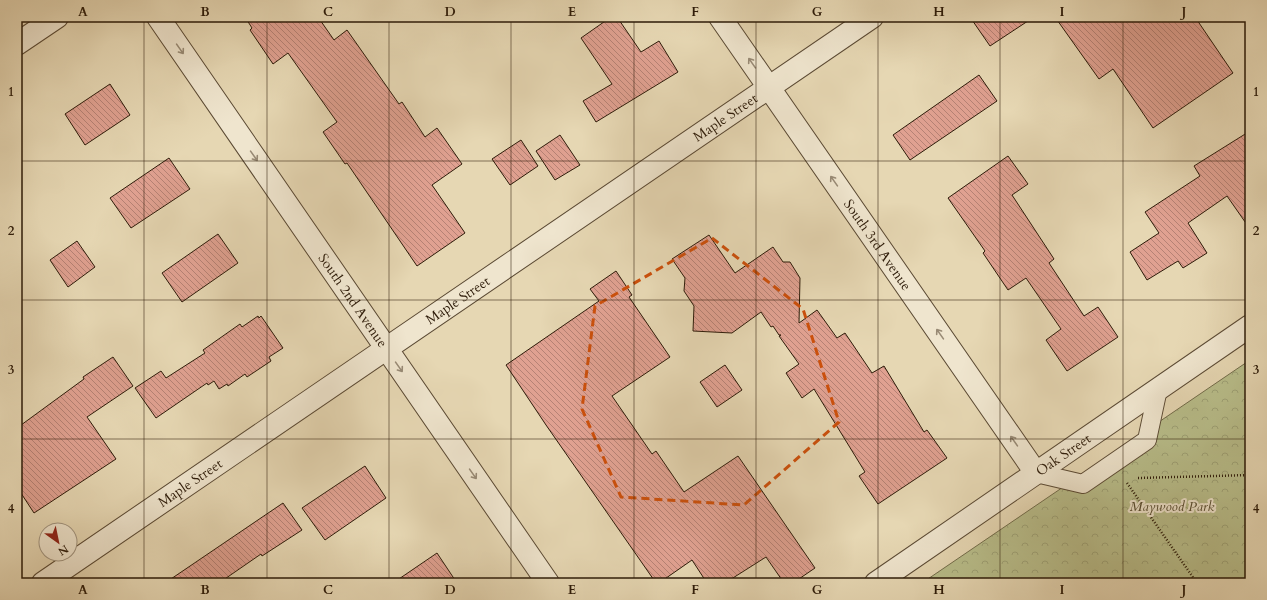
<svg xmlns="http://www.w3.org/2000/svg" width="1267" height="600" viewBox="0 0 1267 600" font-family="Cardo,serif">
	<defs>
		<pattern id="park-crowns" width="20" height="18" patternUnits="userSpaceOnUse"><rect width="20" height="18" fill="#b8bd8a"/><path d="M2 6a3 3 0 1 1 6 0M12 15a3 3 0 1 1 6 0" fill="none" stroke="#9ea276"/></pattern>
		<pattern id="building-back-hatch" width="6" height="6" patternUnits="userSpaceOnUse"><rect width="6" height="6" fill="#e0a191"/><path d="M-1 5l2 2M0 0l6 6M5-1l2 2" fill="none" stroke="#b68275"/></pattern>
	</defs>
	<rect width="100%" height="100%" fill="#e6d7b3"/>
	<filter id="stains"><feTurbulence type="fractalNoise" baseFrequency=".005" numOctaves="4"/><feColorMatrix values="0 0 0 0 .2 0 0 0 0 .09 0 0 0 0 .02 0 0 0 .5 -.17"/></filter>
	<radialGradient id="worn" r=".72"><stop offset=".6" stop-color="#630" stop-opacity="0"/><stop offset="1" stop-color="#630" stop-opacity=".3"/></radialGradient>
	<polygon fill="url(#park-crowns)" stroke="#726c4a" points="1250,360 1250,583 922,583"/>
	<g fill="url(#building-back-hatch)" stroke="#2d1b09">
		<polygon points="245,17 318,17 334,40 347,30 399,104 402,102 425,137 437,128 462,164 432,185 465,233 417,266 347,163 345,164 323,132 337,122 288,53 273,64 250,30 252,28"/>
		<polygon points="611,17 617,17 641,52 659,41 678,72 596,122 583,101 612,84 581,38"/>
		<polygon points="970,17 1034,17 990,46"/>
		<polygon points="1055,17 1195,17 1233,73 1153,128 1113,69 1099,79"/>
		<polygon points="979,75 997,101 910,160 893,135"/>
		<polygon points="110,84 130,115 85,145 65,114"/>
		<polygon points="1250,131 1250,229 1227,196 1188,223 1207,253 1183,268 1178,261 1147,280 1130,252 1159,233 1145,212 1200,176 1194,166"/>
		<polygon points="560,135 580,165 555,180 536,151"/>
		<polygon points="521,140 538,166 510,185 492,159"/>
		<polygon points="1008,156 1028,184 1012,195 1054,259 1049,263 1084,316 1098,307 1118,337 1067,371 1046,340 1061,329 1026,278 1008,290 983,253 985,251 948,198"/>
		<polygon points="169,158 190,189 131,228 110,198"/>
		<polygon points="218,234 238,263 182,302 162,273"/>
		<polygon points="709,235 735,273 773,247 783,262 790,262 800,278 799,323 817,310 837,338 845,333 872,373 884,366 924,432 927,430 947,458 878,504 859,476 865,472 814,389 802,398 786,373 799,364 779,336 781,335 779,335 773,326 771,327 761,312 732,333 693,331 694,306 684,291 685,278 672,259"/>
		<polygon points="77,241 95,267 68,287 50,260"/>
		<polygon points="616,271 632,295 629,297 670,357 612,396 652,454 656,451 684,492 738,456 815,568 793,583 784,583 766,557 725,583 707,583 692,560 659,583 656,583 546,425 506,365 599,301 590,289"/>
		<polygon points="258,316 259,318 261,316 283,348 269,357 271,361 247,377 245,374 228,386 227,384 219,389 214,381 208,385 207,383 156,418 135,388 161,371 166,378 205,353 203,350 240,324 242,327"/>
		<polygon points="113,357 133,386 87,417 116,459 34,513 17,487 17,428 84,379 83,377"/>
		<polygon points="725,365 742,390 717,407 700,382"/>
		<polygon points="365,466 386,498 325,540 302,508"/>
		<polygon points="283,503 302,530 262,556 261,554 219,583 165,583"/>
		<polygon points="437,553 457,583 393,583"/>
	</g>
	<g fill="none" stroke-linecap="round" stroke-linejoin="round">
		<defs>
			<polyline id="service" points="1036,473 1083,484 1147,440 1158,389"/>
			<g id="minor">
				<path id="s1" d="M158,17L548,583"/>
				<path id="s2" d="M720,17L1036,473"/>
				<polyline points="17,44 57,17"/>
				<path id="s3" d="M43,583L872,17"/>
				<path id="s4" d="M876,583L1250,326"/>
			</g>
		</defs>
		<use href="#service" stroke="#5b4a34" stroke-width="20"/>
		<use href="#minor" stroke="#5b4a34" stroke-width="24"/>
		<g stroke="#2d1b09" stroke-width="2.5" stroke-dasharray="1 2" stroke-linecap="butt">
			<polyline points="1138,478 1250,475"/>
			<polyline points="1127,483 1197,583"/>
		</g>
		<use href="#service" stroke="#efe5ce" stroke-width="18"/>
		<use href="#minor" stroke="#efe5ce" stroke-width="22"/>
	</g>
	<defs><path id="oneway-shaft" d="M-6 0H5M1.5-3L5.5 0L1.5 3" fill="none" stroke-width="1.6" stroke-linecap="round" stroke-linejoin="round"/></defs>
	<g stroke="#988a75">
		<use href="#oneway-shaft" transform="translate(180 49) rotate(55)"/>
		<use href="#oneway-shaft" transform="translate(752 63) rotate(-125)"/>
		<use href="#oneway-shaft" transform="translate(254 156) rotate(55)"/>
		<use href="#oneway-shaft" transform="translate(834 181) rotate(-125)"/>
		<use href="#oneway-shaft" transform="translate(940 334) rotate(-125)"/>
		<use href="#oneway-shaft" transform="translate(399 367) rotate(55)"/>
		<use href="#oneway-shaft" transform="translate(1014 441) rotate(-125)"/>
		<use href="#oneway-shaft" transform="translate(473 474) rotate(55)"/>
	</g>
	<path fill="none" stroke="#cc500c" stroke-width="3" stroke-dasharray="8 5" stroke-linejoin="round" d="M712,238L803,309L839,422L744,505L621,497L582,409L595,306Z"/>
	<path fill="none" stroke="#2d1b09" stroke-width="1" stroke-opacity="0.55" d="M144,17V583M267,17V583M389,17V583M511,17V583M634,17V583M756,17V583M878,17V583M1000,17V583M1123,17V583M17,161H1250M17,300H1250M17,439H1250"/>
	<g text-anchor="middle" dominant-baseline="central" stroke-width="4" stroke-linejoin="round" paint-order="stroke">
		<g font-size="14" fill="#2d1b09" stroke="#efe5ce">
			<text stroke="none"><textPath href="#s3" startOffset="826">Maple Street</textPath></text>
			<text stroke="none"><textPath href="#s2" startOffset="277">South 3rd Avenue</textPath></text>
			<text stroke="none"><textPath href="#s1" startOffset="344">South 2nd Avenue</textPath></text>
			<text stroke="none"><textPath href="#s3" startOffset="502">Maple Street</textPath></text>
			<text stroke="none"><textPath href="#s4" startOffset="227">Oak Street</textPath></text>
			<text stroke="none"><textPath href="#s3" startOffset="178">Maple Street</textPath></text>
		</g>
		<g font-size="14" font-style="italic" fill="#574c30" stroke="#efe5ce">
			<text x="1172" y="506">Maywood Park</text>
		</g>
	</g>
	<rect width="1267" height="600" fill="none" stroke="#e6d7b3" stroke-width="44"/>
	<g transform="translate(58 542) rotate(147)"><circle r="19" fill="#efe5ce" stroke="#a1947f"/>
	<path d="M0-3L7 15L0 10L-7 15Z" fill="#8f2418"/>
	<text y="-6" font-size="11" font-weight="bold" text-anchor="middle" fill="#2d1b09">N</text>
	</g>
	<rect x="22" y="22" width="1223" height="556" fill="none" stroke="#2d1b09" stroke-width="1.5"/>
	<g font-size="13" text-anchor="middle" font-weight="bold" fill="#2d1b09">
		<text x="83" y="16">A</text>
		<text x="205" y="16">B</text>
		<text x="328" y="16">C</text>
		<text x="450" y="16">D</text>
		<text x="572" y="16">E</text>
		<text x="695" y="16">F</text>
		<text x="817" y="16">G</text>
		<text x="939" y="16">H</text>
		<text x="1062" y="16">I</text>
		<text x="1184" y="16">J</text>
		<text x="11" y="96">1</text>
		<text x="1256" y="96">1</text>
		<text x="11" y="235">2</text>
		<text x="1256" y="235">2</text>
		<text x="11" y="374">3</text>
		<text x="1256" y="374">3</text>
		<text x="11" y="513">4</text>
		<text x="1256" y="513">4</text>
		<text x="83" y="594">A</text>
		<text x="205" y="594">B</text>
		<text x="328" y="594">C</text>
		<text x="450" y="594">D</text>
		<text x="572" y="594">E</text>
		<text x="695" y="594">F</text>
		<text x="817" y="594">G</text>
		<text x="939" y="594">H</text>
		<text x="1062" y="594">I</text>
		<text x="1184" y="594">J</text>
	</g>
	<rect width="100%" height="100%" filter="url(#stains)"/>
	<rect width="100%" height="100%" fill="url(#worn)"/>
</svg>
